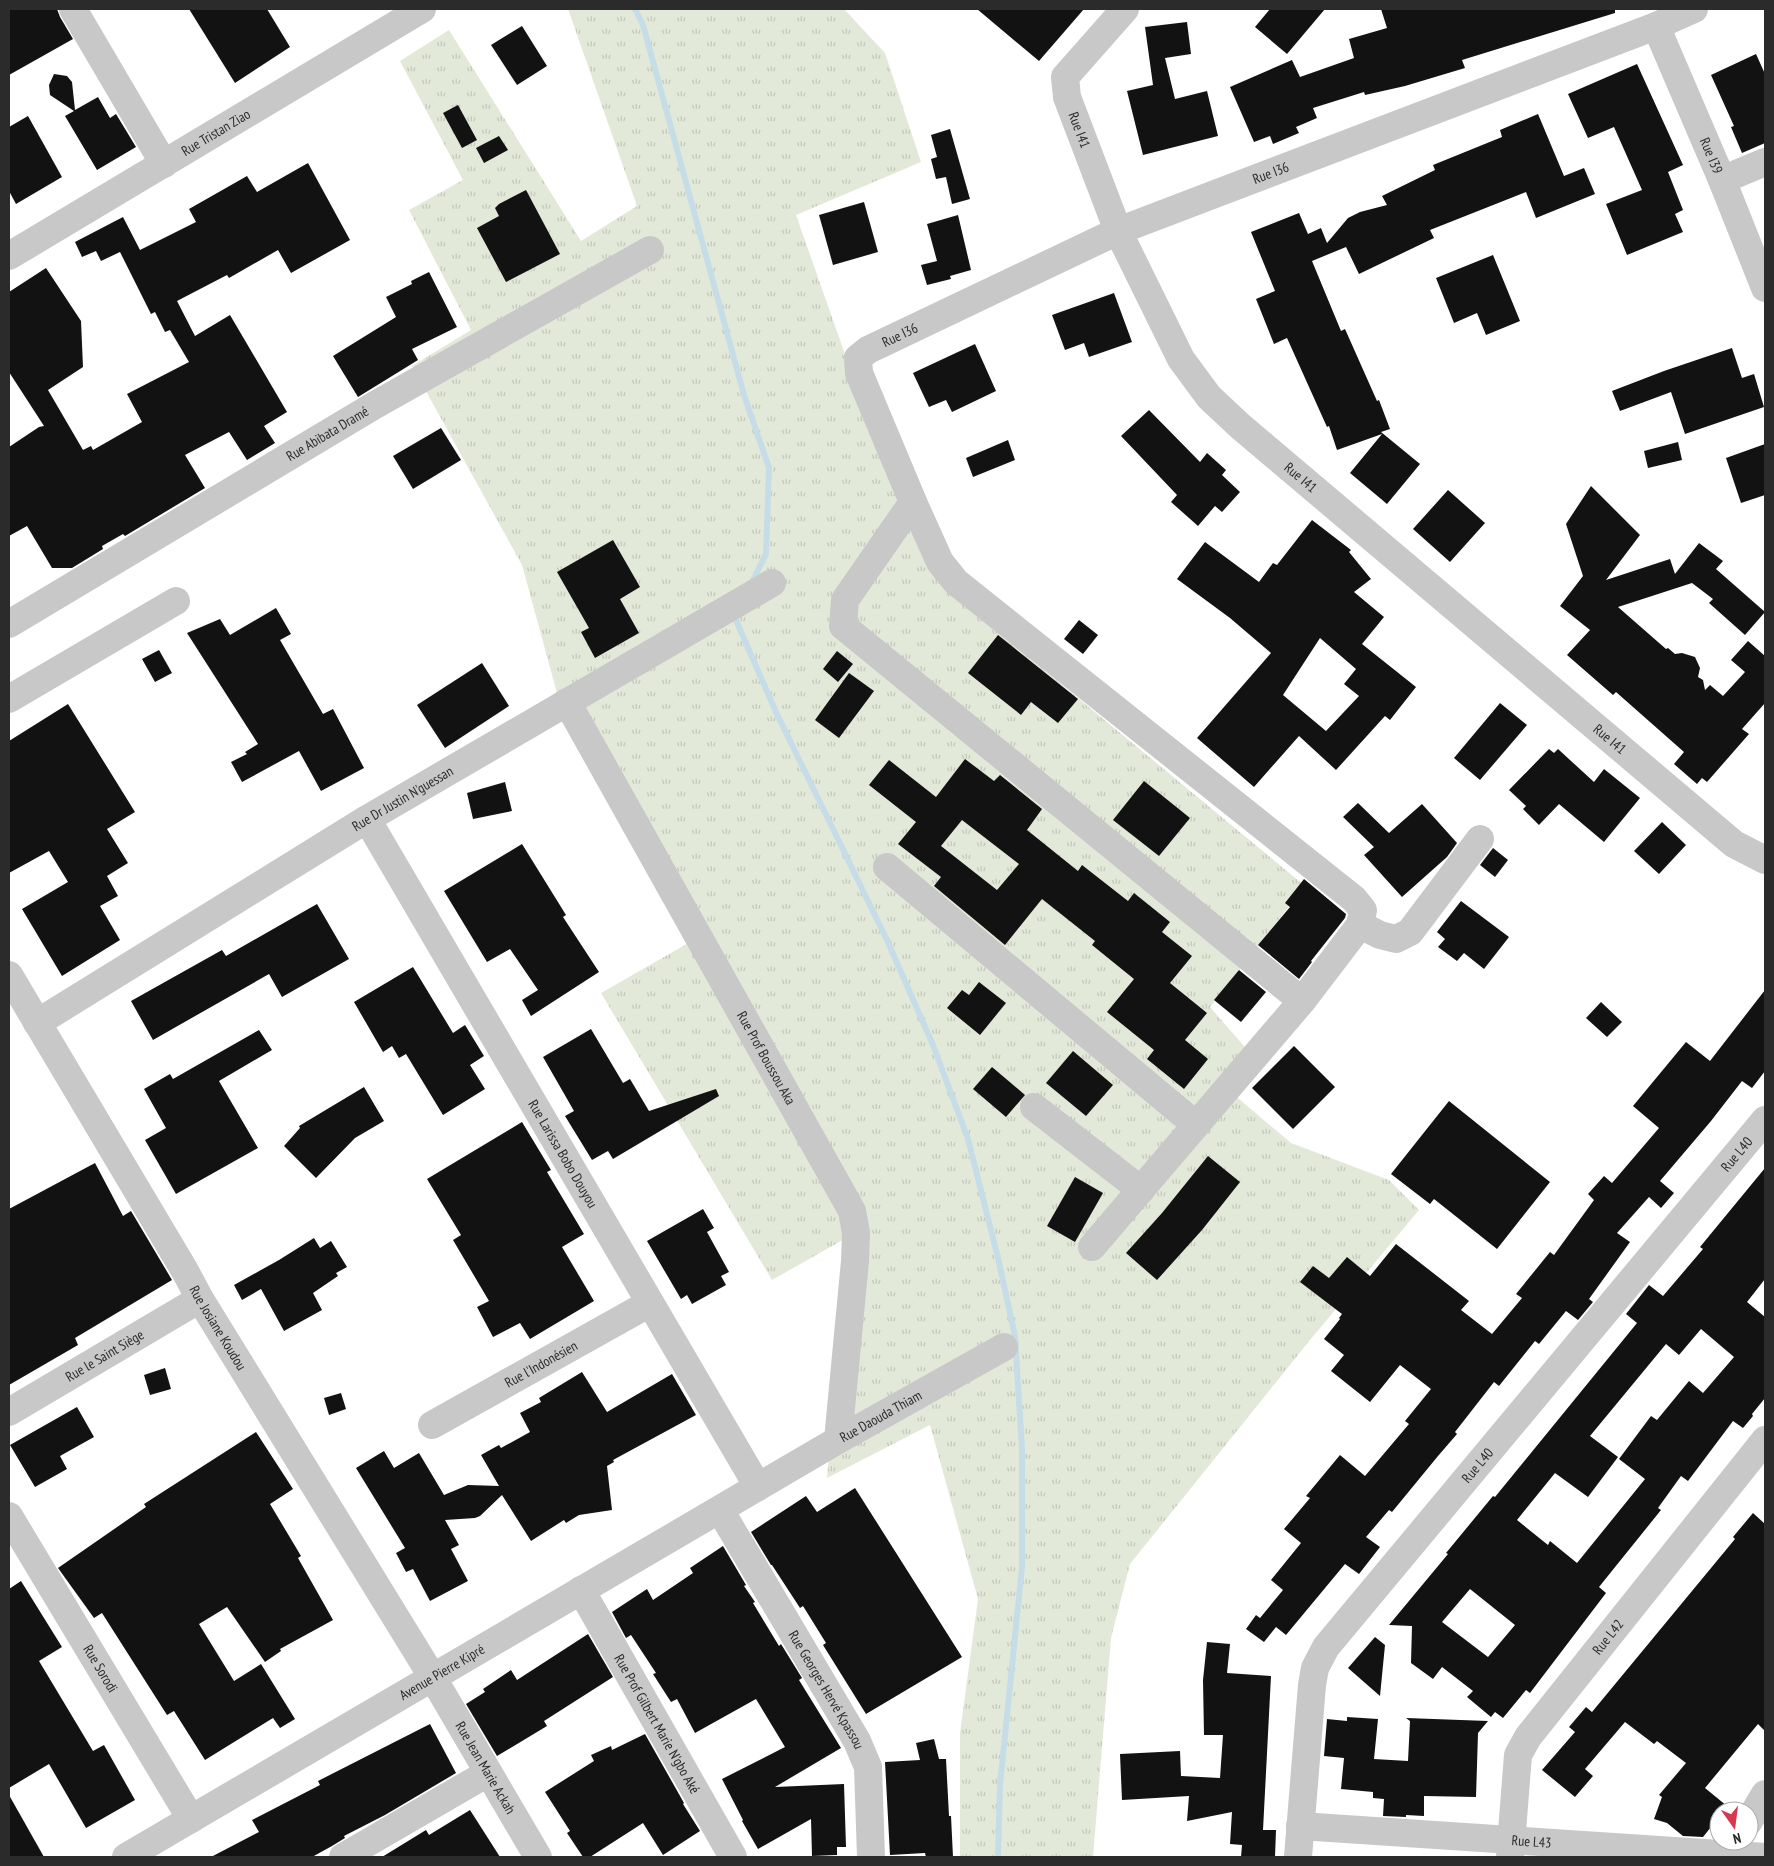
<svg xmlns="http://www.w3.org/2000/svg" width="1774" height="1866" viewBox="0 0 1774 1866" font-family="'PT Sans Narrow',sans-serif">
	<defs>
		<pattern id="grass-tufts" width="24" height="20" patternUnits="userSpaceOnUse" patternTransform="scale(1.25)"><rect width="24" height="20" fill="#e3e9d9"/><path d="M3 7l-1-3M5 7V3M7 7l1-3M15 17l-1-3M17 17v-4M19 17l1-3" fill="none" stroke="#c3c8ba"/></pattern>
	</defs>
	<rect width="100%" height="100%" fill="#fff"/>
	<polygon fill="url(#grass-tufts)" points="568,9 844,9 885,53 921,162 796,215 853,377 944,587 1305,886 1210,1007 1257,1061 1225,1087 1291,1143 1389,1180 1419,1210 1310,1340 1130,1564 1111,1638 1093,1857 960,1857 960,1733 978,1599 930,1425 827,1478 848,1237 772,1280 601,993 692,941 557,693 522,565 412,366 471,330 409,210 463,180 400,61 449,30 581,241 637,206"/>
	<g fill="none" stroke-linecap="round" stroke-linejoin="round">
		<g stroke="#c6dde8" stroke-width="6">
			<polyline points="635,9 643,25 744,395 769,468 766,554 751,584"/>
			<polyline points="737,614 735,618 776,712 887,940 933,1045 968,1139 998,1258 1015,1336 1022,1449 1022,1567 1000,1785 998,1857"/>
		</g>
	</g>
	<g fill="#121212" fill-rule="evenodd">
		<polygon points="9,9 57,9 60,17 73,39 9,75"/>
		<polygon points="189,9 267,9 290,47 235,83"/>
		<polygon points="977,9 1084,9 1039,61"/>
		<polygon points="1270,9 1325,9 1287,54 1255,27"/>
		<polygon points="1381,9 1615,9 1615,13 1462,60 1465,68 1405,86 1365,95 1364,92 1313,108 1317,118 1296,127 1299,133 1273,144 1270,136 1254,142 1230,87 1292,60 1300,77 1354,58 1349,39 1387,28"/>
		<polygon points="1187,22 1191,54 1165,58 1175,99 1207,91 1218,136 1143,155 1127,91 1153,85 1145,27"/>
		<polygon points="522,26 547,66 517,85 491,45"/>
		<polygon points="1756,54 1765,74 1765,143 1742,153 1731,127 1734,126 1711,75"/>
		<polygon points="1637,64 1683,165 1668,172 1683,210 1675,214 1683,232 1627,255 1606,204 1642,190 1614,127 1588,138 1568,94"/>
		<polygon points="54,74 67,76 72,82 75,110 98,97 110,118 116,114 136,147 97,170 65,116 74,111 50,95 49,85"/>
		<polygon points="458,105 477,140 462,148 443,113"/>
		<polygon points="1538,114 1564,176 1584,168 1595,194 1536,218 1526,192 1430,230 1434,238 1359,274 1346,247 1312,261 1341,331 1345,329 1377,401 1379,400 1390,429 1381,432 1420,464 1387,504 1350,473 1382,434 1337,450 1329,426 1327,427 1287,338 1274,344 1256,299 1275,291 1251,232 1299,213 1308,234 1321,228 1327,243 1348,218 1360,212 1387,205 1382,196 1435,170 1433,165 1502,137 1500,130"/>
		<polygon points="28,116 62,177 16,204 9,191 9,127"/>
		<polygon points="950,129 970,199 952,204 946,177 936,179 931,159 937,157 931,135"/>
		<polygon points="499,136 508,150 484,163 476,148"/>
		<polygon points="308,163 350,240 291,273 278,250 229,278 227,275 177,301 195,336 230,315 287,412 264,426 275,443 247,460 229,432 185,455 205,488 125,536 123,534 102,546 103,549 72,568 52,568 27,526 9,536 9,447 39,427 44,426 9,372 9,292 46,268 81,321 83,367 48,390 83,450 91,446 93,450 142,422 127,394 189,362 170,330 165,332 155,312 151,314 120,252 101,261 96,251 82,257 75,242 123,217 140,250 196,222 189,209 247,176 257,192"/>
		<polygon points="526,190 560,254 506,282 477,228 499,216 495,208 499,204"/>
		<polygon points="864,202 878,252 833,265 819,215"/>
		<polygon points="958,215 971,270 950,276 951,279 927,285 921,265 937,261 927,224"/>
		<polygon points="1493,255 1520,321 1486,335 1477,313 1454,323 1436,278"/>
		<polygon points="429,272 457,327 412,349 418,360 358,397 333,356 396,317 386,297 412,284 411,281"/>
		<polygon points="1114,293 1132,342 1089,357 1084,343 1065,350 1052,315"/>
		<polygon points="975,344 996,391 952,412 946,400 929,407 913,373"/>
		<polygon points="1732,348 1742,378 1754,374 1764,407 1685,434 1671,392 1620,411 1612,391 1664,371"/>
		<polygon points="1149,410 1200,462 1207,453 1226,470 1222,475 1240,492 1222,512 1215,506 1198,526 1171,502 1177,495 1121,436"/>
		<polygon points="441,428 461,460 413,489 393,456"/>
		<polygon points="1008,440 1015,460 973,477 966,458"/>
		<polygon points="1678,442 1682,460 1648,468 1644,451"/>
		<polygon points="1765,444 1765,495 1741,503 1726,458"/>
		<polygon points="1591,486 1640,535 1606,580 1670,559 1675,574 1699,543 1723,561 1716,569 1765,612 1745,635 1709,603 1713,599 1692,583 1618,607 1666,649 1668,648 1675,654 1682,653 1695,657 1700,668 1698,677 1703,680 1705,690 1710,685 1723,696 1745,672 1731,660 1748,641 1765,656 1765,703 1742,729 1749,734 1707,782 1702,778 1697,784 1674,764 1684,752 1616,692 1613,695 1567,655 1590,630 1560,606 1583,576 1566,524"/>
		<polygon points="1448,490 1485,523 1450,562 1413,529"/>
		<path d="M1312,520L1351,550L1349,552L1371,579L1354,592L1384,617L1362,644L1416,687L1390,720L1385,716L1336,770L1299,736L1254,787L1197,738L1271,653L1230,618L1177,579L1205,542L1259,582L1273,563L1277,565ZM1320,638L1356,669L1344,684L1359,696L1326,731L1283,695Z"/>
		<polygon points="613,540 640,587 620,599 639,633 595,658 581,632 589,628 557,572"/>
		<polygon points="276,608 291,634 280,640 323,714 333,709 364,768 321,791 299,751 242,782 231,762 247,754 245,752 258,744 187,633 220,619 230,635"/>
		<polygon points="1079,620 1098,635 1083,654 1064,639"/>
		<polygon points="998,635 1078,699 1058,723 1031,702 1021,715 968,673"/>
		<polygon points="159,650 172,673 155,682 142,659"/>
		<polygon points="837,651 853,664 838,682 823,669"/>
		<polygon points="482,663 509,706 445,748 417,705"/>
		<polygon points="849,673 874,691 839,738 815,720"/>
		<polygon points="1500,703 1527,725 1480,780 1454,758"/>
		<polygon points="68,704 135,812 107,829 128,863 107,876 118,896 100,906 120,940 62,976 22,909 68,882 49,851 9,873 9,741"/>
		<polygon points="1549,749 1554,753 1558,749 1594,782 1604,769 1640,798 1604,842 1559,804 1539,825 1523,809 1526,806 1509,790"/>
		<path d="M965,759L994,781L1000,775L1042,809L1027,830L1078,871L1082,865L1128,901L1134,893L1170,922L1162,932L1192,956L1170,983L1207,1013L1185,1040L1208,1059L1184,1089L1147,1059L1154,1050L1107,1012L1134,979L1092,945L1095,941L1042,899L1005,945L934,886L941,877L898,844L916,822L869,785L889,760L936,797ZM962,820L1019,864L997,890L941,846Z"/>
		<polygon points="1144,781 1190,818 1159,856 1113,820"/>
		<polygon points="505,782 512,811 473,819 467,793"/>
		<polygon points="1358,803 1389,833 1422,804 1457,843 1447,857 1402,897 1364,855 1374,847 1343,817"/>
		<polygon points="1662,822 1686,845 1659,874 1634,851"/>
		<polygon points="522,844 566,915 563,917 599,972 531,1016 522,1000 538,990 510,949 487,962 444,891"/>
		<polygon points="1493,848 1508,860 1495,877 1480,865"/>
		<polygon points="1304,879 1346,914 1345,918 1311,961 1312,962 1299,979 1258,945 1290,907 1285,903"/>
		<polygon points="1461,901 1509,937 1484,969 1464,953 1457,961 1438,947 1445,939 1437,932"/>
		<polygon points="317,904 349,959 282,997 269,974 153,1040 131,1001 222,950 226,956"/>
		<polygon points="413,967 453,1033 465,1025 484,1056 470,1065 485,1089 443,1115 406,1054 399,1058 392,1046 383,1052 354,1002"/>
		<polygon points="1239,970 1266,992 1241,1022 1214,1000"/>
		<polygon points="979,982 1006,1003 980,1035 947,1008 962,990 969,995"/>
		<polygon points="1765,990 1765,1071 1752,1088 1742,1081 1711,1121 1660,1181 1674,1193 1661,1208 1649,1197 1617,1233 1630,1242 1589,1299 1593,1302 1578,1320 1566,1311 1539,1344 1535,1341 1499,1386 1494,1382 1455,1432 1457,1434 1438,1456 1392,1512 1389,1510 1366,1537 1380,1547 1359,1574 1345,1564 1286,1635 1276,1627 1264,1642 1246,1629 1256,1615 1260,1618 1283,1590 1271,1580 1301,1543 1284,1529 1310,1498 1306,1496 1340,1455 1365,1476 1409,1424 1405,1421 1431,1389 1400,1365 1370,1402 1331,1371 1344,1355 1324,1339 1340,1319 1339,1318 1342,1314 1300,1282 1313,1266 1329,1278 1347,1257 1370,1276 1396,1244 1469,1301 1461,1310 1492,1334 1522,1298 1516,1294 1550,1252 1554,1255 1594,1200 1588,1194 1604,1176 1612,1183 1659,1128 1633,1106 1686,1042 1710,1061"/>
		<polygon points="1601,1002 1622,1022 1607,1037 1586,1018"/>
		<polygon points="591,1029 623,1083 630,1079 649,1111 716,1089 719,1096 613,1159 608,1151 592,1160 565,1116 574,1111 543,1057"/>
		<polygon points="259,1030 272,1050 219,1081 258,1148 176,1194 145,1140 166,1128 144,1089 170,1074 173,1079"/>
		<polygon points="1294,1046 1335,1087 1293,1129 1252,1088"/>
		<polygon points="1073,1051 1113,1085 1086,1116 1046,1083"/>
		<polygon points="992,1067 1025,1095 1006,1117 973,1089"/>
		<polygon points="364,1087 384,1121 355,1138 316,1178 284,1146 300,1128 299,1126"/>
		<polygon points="1449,1101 1550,1182 1497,1249 1434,1199 1430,1204 1391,1174"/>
		<polygon points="522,1122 551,1170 547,1172 584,1234 562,1247 594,1301 530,1339 520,1323 493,1337 477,1307 489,1301 453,1240 461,1235 427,1179"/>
		<polygon points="1208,1156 1240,1182 1202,1230 1157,1280 1126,1253 1162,1213"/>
		<polygon points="95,1163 123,1216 131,1211 172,1280 75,1338 78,1345 9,1385 9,1209"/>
		<path d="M1765,1168V1279L1747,1302L1765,1317V1398L1752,1414L1753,1416L1743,1428L1733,1421L1688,1481L1681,1476L1658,1508L1661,1510L1599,1587L1606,1593L1530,1693L1526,1690L1503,1718L1495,1712L1491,1717L1467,1697L1473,1691L1442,1667L1433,1679L1411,1663L1412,1626L1389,1625L1448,1554L1446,1553L1493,1496L1495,1497L1637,1323L1626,1314L1649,1285L1663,1296L1703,1249L1700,1247ZM1701,1329L1734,1357L1703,1393L1689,1381L1657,1420L1651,1416L1619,1459L1645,1479L1577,1563L1550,1541L1548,1545L1517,1520L1555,1473L1588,1497L1618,1457L1590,1436L1666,1344L1679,1355ZM1470,1589L1515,1625L1488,1657L1442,1622Z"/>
		<polygon points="1075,1177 1103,1193 1075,1242 1047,1226"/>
		<polygon points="703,1209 714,1228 707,1232 729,1272 721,1276 726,1285 692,1304 687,1295 681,1299 647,1241"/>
		<polygon points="314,1238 320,1248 331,1241 347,1267 336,1273 338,1276 313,1293 322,1310 284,1331 261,1289 242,1300 234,1285 279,1260"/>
		<polygon points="165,1368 171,1389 150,1395 144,1375"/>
		<polygon points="582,1372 607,1412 672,1374 696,1415 613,1460 614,1462 607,1466 612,1510 579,1515 566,1523 564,1520 531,1541 502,1495 480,1516 475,1518 445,1520 459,1545 451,1549 468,1581 430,1601 413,1569 406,1572 396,1553 405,1548 356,1468 384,1451 394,1468 419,1453 444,1495 468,1485 499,1486 481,1455 499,1445 501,1448 530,1432 520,1413 541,1402 539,1398"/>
		<polygon points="341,1393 346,1409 329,1415 324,1398"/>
		<polygon points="77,1407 94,1437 60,1456 67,1469 35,1487 10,1445"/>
		<polygon points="256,1432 293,1489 270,1504 301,1556 298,1558 333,1620 280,1649 281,1651 265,1662 227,1607 199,1624 234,1681 261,1664 295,1719 280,1728 273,1718 205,1760 174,1711 167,1715 102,1613 94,1618 58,1568 146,1507 144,1504"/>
		<polygon points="855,1488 962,1657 866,1714 823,1645 826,1643 803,1606 800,1608 772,1565 771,1565 751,1532 806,1496 817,1512"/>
		<polygon points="1753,1513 1765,1524 1765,1731 1758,1724 1705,1788 1727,1806 1723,1811 1719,1811 1719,1817 1703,1837 1683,1836 1667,1823 1654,1819 1662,1797 1659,1795 1686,1763 1657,1741 1654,1744 1625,1722 1585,1769 1593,1776 1575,1797 1542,1770 1575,1732 1569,1727 1586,1707 1592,1712 1735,1539 1733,1537"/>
		<polygon points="723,1546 746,1585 744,1586 755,1602 753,1603 779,1646 781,1644 802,1678 799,1680 841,1748 775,1787 844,1784 846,1847 837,1847 837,1855 812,1856 811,1819 758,1849 742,1821 743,1820 722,1779 785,1747 756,1699 695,1733 677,1699 671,1702 653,1674 656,1673 631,1635 626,1638 612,1612 647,1589 653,1600 693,1573 690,1568"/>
		<polygon points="21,1581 62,1647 39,1661 93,1751 104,1745 135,1800 86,1828 49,1764 9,1788 9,1589"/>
		<polygon points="588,1634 613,1677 544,1721 547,1726 497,1756 466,1704 485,1692 483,1689 511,1670 517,1680"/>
		<polygon points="1375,1637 1385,1645 1380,1696 1348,1668"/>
		<polygon points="1207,1642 1230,1644 1227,1673 1271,1676 1263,1830 1276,1830 1275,1857 1241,1857 1242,1845 1230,1844 1232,1812 1187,1821 1189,1796 1122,1800 1120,1754 1180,1751 1181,1776 1220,1778 1223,1735 1204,1735 1203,1680"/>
		<polygon points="1347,1717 1378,1719 1374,1759 1408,1761 1410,1721 1406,1718 1488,1721 1478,1733 1476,1797 1424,1796 1424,1816 1406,1815 1406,1817 1383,1816 1384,1799 1373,1798 1373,1792 1341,1789 1344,1758 1324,1756 1327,1719 1347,1721"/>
		<polygon points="430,1724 456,1773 385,1815 344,1836 345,1838 332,1846 312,1857 211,1857 259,1832 252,1820 320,1785 318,1781"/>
		<polygon points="645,1734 684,1803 683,1804 700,1831 663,1855 643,1823 590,1857 583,1857 567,1833 570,1831 545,1792 594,1761 591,1755 611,1746 612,1750"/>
		<polygon points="934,1739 939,1759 946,1759 949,1816 951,1816 953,1857 926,1857 925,1853 890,1855 885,1762 920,1760 916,1743"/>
		<polygon points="9,1795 44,1857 9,1857"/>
		<polygon points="470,1810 500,1857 382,1857 426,1830 429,1835"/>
	</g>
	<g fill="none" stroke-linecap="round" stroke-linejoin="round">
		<g stroke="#c8c8c8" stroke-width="28">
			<polyline points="73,9 164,164"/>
			<path id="s1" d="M1125,9L1065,77L1067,97L1118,231L1181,359L1209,397L1240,426L1734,844L1765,860"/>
			<path id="s2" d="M1656,26L1722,180L1765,288"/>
			<polyline points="1722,180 1765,162"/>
			<path id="s3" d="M9,256L422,9"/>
			<polyline points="913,502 845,600 843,626 1302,1001"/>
			<path id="s4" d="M9,624L375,405L650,250"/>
			<polyline points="9,699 176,601"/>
			<path id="s5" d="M567,702L852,1211L856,1233L855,1261L838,1440"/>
			<path id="s6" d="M367,819L758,1487"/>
			<path id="s7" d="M887,867L1196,1125L1302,1001L1360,925L1363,910L1354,899L956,582L940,562L913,502L859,373L858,358L868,350L1118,231L1656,26L1694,9"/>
			<polyline points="1360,925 1380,935 1396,939 1410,932 1480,839"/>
			<path id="s8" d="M9,975L185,1271L200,1299L433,1678L538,1857"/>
			<path id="s9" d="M37,1023L367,819L772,583"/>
			<polyline points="1034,1107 1141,1190"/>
			<polyline points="1092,1247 1196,1125"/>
			<path id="s10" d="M9,1412L200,1299"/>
			<path id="s11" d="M432,1425L650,1303"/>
			<path id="s12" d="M720,1510L857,1741L868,1767L871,1857"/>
			<path id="s13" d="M9,1516L191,1819"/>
			<path id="s14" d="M581,1590L733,1857"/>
			<polyline points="1749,1821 1765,1794"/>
			<path id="s15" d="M1300,1826L1765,1857"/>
			<path id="s16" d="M126,1857L838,1440L1004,1347"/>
			<polyline points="343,1857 488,1773"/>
			<path id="s17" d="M1298,1857L1312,1685L1315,1668L1326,1647L1765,1120"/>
			<path id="s18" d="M1510,1857L1518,1755L1528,1737L1765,1440"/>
		</g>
	</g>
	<g text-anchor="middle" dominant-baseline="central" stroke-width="5" stroke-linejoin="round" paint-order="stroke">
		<g font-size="14" fill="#2b2b2b" stroke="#fff">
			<text stroke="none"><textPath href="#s1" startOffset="146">Rue I41</textPath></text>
			<text stroke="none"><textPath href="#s3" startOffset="241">Rue Tristan Ziao</textPath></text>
			<text stroke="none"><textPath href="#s2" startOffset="141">Rue I39</textPath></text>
			<text stroke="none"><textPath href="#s7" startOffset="1899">Rue I36</textPath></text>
			<text stroke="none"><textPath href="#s7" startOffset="1494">Rue I36</textPath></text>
			<text stroke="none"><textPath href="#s4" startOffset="371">Rue Abibata Dramé</textPath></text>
			<text stroke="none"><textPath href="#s1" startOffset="566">Rue I41</textPath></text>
			<text stroke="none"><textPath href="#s1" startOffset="971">Rue I41</textPath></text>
			<text stroke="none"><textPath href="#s9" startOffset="429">Rue Dr Justin N'guessan</textPath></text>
			<text stroke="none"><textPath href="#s5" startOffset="408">Rue Prof Boussou Aka</textPath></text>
			<text stroke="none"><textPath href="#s6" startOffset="388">Rue Larissa Bobo Douyou</textPath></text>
			<text stroke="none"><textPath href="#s17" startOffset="855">Rue L40</textPath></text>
			<text stroke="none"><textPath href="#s8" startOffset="410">Rue Josiane Koudou</textPath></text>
			<text stroke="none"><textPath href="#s10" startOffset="111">Rue le Saint Siège</textPath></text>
			<text stroke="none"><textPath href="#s11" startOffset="125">Rue l'Indonésien</textPath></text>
			<text stroke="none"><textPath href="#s16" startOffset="874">Rue Daouda Thiam</textPath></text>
			<text stroke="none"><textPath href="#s17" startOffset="450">Rue L40</textPath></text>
			<text stroke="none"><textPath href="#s18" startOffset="251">Rue L42</textPath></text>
			<text stroke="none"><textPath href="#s13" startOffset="178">Rue Sorodi</textPath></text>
			<text stroke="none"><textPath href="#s16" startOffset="366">Avenue Pierre Kipré</textPath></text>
			<text stroke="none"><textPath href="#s12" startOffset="209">Rue Georges Hervé Kpassou</textPath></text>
			<text stroke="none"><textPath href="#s14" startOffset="154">Rue Prof Gilbert Marie N'gbo Aké</textPath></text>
			<text stroke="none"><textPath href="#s8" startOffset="925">Rue Jean Marie Ackah</textPath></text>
			<text stroke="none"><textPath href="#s15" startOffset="232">Rue L43</textPath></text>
		</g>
	</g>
	<rect width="1774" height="1866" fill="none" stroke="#2b2b2b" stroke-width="20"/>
	<g transform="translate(1734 1826) rotate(166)"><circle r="24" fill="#ffffff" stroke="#aaaaaa"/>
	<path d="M0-4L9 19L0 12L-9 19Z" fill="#d83751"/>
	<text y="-8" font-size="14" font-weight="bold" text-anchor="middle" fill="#2b2b2b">N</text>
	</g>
</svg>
